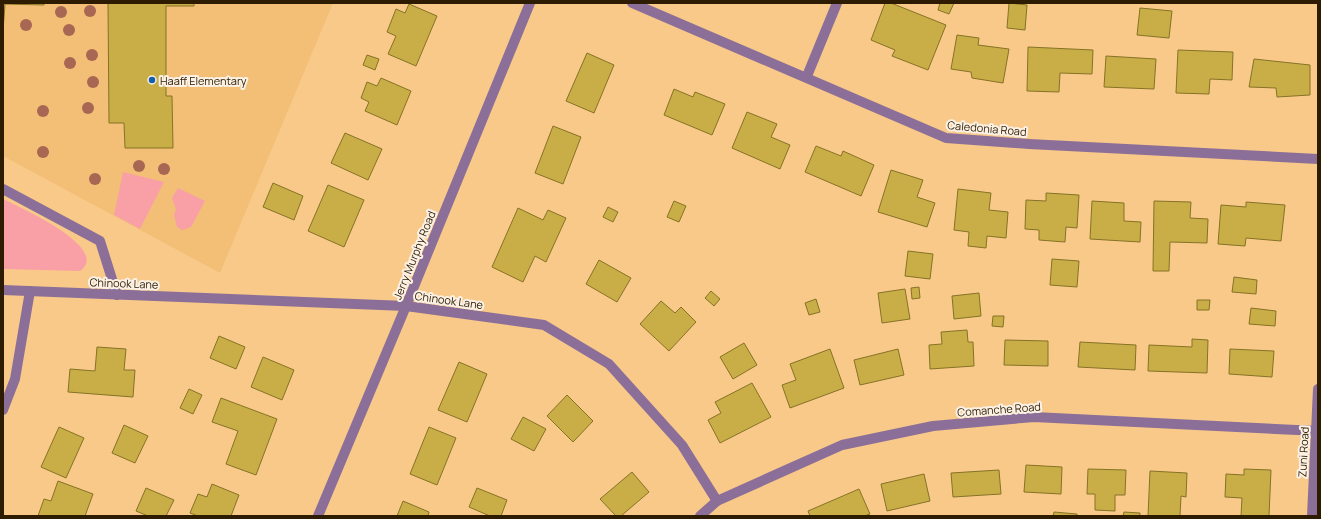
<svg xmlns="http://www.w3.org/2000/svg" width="1321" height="519" viewBox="0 0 1321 519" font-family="Manrope,sans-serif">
	<rect width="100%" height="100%" fill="#f9c989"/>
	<polygon fill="#f3bf77" points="3,3 333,3 220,273 3,156"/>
	<g fill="#f9a0a7">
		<polygon points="123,172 164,182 140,229 114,215"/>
		<polygon points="178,188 205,201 191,227 182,230 177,227 174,215 176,209 172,198"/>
		<path d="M3,199C19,207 112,248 80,271L3,269Z"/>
	</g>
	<g fill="#c9ae48" stroke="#867225">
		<polygon points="3,3 44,3 44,5 5,4 3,31"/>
		<polygon points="108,3 194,3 194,6 166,6 166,96 172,96 173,148 125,148 124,123 109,123"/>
		<polygon points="885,3 891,3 946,25 928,70 892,56 895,50 871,40"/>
		<polygon points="940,3 954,3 949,14 938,10"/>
		<polygon points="1009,3 1027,5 1025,30 1007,28"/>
		<polygon points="409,4 437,16 416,66 388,54 396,36 387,32 396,9 405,13"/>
		<polygon points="1140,8 1172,11 1169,38 1137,35"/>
		<polygon points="957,35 979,38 978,45 1009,49 1003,83 972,78 971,72 951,69"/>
		<polygon points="1028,47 1093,50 1092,74 1060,73 1059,92 1027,91"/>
		<polygon points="1178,50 1233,52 1232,80 1210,79 1209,94 1176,93"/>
		<polygon points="587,53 614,65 594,113 566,101"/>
		<polygon points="367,55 379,59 375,70 363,65"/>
		<polygon points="1106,56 1156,59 1154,89 1104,87"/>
		<polygon points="1254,59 1310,65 1310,95 1277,97 1276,88 1249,87"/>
		<polygon points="381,78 411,91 397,125 365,111 369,102 361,98 367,82 377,86"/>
		<polygon points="674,89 693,97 695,92 725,104 712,135 664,115"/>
		<polygon points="747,112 777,124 771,137 790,145 780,169 732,148"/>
		<polygon points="553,126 581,137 563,184 535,173"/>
		<polygon points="345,133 382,149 368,180 331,163"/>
		<polygon points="816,146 841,156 843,151 874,165 861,196 805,172"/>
		<polygon points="891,170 923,180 917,197 935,203 927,227 878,212"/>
		<polygon points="273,183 303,196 294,220 263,207"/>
		<polygon points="328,185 364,200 344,247 308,231"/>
		<polygon points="958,189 991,193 989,210 1008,212 1006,238 987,236 986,248 968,246 969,232 954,230"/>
		<polygon points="1046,193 1079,195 1077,228 1066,227 1065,242 1039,240 1039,230 1025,229 1026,200 1046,201"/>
		<polygon points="674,201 686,206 679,222 667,217"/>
		<polygon points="1092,201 1124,203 1124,221 1141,222 1140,242 1090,239"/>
		<polygon points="1154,201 1191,202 1190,218 1208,219 1207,243 1170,242 1169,271 1153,271"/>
		<polygon points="1246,202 1285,205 1281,241 1246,238 1245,246 1218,244 1221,205 1246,207"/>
		<polygon points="608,207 618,212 613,222 603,217"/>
		<polygon points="518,208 543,220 548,210 566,218 546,262 535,256 523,282 492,267"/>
		<polygon points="908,251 933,254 930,279 905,276"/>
		<polygon points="1052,259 1079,261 1077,287 1050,285"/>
		<polygon points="599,260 631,278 617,302 586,284"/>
		<polygon points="1234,277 1257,280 1256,294 1232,292"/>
		<polygon points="919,287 920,298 912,299 911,288"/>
		<polygon points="905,289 910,319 882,323 878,293"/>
		<polygon points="711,291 720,299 714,306 705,298"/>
		<polygon points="979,293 981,316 954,319 952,296"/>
		<polygon points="816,299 820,312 809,315 805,303"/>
		<polygon points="1197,300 1210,300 1209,310 1197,310"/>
		<polygon points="661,301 675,313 681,307 696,322 669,351 640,324"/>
		<polygon points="1251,308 1276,311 1275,326 1249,324"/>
		<polygon points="993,316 1004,316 1003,327 992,326"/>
		<polygon points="967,330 968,342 973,342 974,366 930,369 929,345 942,344 941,332"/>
		<polygon points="219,336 245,347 236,369 210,358"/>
		<polygon points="1192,339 1208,340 1207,373 1148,371 1149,345 1192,347"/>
		<polygon points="1005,340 1048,341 1048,366 1004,365"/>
		<polygon points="1080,342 1136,345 1135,370 1078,367"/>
		<polygon points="744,343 757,365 733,379 720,357"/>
		<polygon points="97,347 126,349 124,370 135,370 133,397 68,392 70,369 95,371"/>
		<polygon points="830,349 844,388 790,408 782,385 796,380 790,364"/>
		<polygon points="898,349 904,375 860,385 854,360"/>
		<polygon points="1230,349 1274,351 1272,377 1229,374"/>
		<polygon points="263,357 294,370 282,400 251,387"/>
		<polygon points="459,362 487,374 467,422 438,410"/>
		<polygon points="752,383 771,417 720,443 708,420 721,413 715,402"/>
		<polygon points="189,389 202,395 193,414 180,408"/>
		<polygon points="567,395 593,421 573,442 547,416"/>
		<polygon points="221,398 277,419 256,475 226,464 238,431 212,422"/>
		<polygon points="523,417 546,429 534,451 511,439"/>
		<polygon points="124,425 148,436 135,463 112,453"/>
		<polygon points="59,427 84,438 66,478 41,467"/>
		<polygon points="429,427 456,438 437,485 410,474"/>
		<polygon points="1026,465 1062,467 1061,494 1024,492"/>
		<polygon points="1088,469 1126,470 1125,495 1115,495 1115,511 1095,510 1095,494 1087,494"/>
		<polygon points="1244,469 1271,470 1269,516 1241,516 1242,498 1225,497 1226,474 1244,475"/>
		<polygon points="999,470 1001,494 953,497 951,473"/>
		<polygon points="1150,471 1187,473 1186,497 1181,496 1180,516 1148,516"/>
		<polygon points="632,472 649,492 621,516 616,516 600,499"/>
		<polygon points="924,474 930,501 887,511 881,484"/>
		<polygon points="58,481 93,494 85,516 38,516 44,499 51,501"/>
		<polygon points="212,484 239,495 231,516 198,516 190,513 198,494 207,497"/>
		<polygon points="146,488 174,500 166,516 148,516 136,511"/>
		<polygon points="477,488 507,500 501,516 490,516 469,507"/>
		<polygon points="859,489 870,514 864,516 810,516 808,511"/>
		<polygon points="403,501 429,512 428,516 397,516"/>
		<polygon points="1054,512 1077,514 1077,516 1053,516"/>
		<polygon points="1124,512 1140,513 1140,516 1123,516"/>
	</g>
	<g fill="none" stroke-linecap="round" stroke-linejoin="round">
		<g stroke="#8b6f99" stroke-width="10">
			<polyline points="632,3 946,138 1029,144 1318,159"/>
			<polyline points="807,76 837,3"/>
			<polyline points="3,189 100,241 117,295"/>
			<polyline points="3,290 406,306 544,325 609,364 682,445 717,501"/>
			<polyline points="3,410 15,379 30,291"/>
			<polyline points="318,516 406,306 530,3"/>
			<polyline points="700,516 717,501 842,445 933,426 1034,417 1318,431"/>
			<polyline points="1312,516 1318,389"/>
		</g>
	</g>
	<g fill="#a86753">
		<circle cx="90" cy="11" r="6"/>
		<circle cx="61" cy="12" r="6"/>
		<circle cx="26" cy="25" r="6"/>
		<circle cx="69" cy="30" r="6"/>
		<circle cx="92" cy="55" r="6"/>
		<circle cx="70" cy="63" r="6"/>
		<circle cx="93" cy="82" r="6"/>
		<circle cx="88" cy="108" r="6"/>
		<circle cx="43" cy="111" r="6"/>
		<circle cx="43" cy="152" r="6"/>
		<circle cx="139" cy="166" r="6"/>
		<circle cx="164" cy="169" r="6"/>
		<circle cx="95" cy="179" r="6"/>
	</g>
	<circle fill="#135ead" stroke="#fbf1e5" stroke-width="1.5" cx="152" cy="80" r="4"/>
	<g text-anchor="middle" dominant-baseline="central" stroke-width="4" stroke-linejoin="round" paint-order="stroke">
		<g font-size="11" fill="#2e1c02" stroke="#fbf1e5" text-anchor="start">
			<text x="160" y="80">Haaff Elementary</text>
		</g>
		<g font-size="11" fill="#2e1c02" stroke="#fbf1e5">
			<text transform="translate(987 128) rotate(5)">Caledonia Road</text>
			<text transform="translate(414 255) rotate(-68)">Jerry Murphy Road</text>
			<text transform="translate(124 283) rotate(2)">Chinook Lane</text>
			<text transform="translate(449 300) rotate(8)">Chinook Lane</text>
			<text transform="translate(999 409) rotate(-4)">Comanche Road</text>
			<text transform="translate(1303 452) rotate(-87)">Zuni Road</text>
		</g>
	</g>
	<rect width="1321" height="519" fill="none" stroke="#2e1c02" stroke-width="8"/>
</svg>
